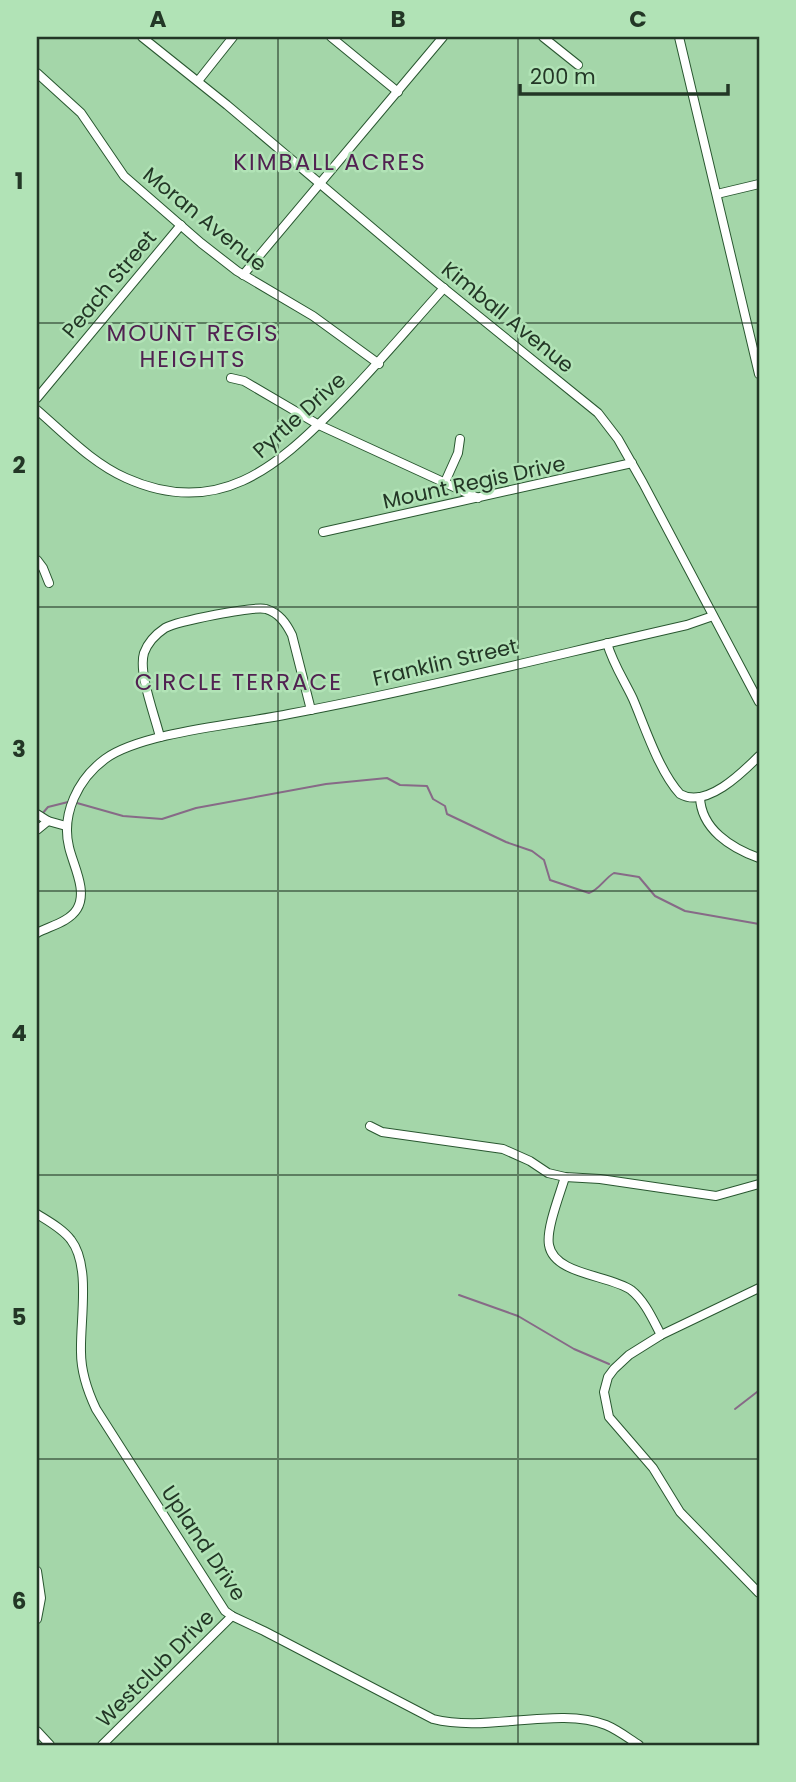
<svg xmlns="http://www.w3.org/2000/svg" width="796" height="1782" viewBox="0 0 796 1782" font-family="Poppins,sans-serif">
	<rect width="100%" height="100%" fill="#a4d6a9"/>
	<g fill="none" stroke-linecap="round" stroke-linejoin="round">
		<g stroke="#876a87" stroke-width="2">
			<path d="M77,803L123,816L162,819L196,808L326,784L387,778L400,785L427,786L433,799L445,806L447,814L506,842L532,851L544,860L550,880L589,893C599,890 605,878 614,873L639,877L655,896L685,911L759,924"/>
			<polyline points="42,814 48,807 68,802"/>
			<polyline points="459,1295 518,1316 574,1349 609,1364"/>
			<polyline points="735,1409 757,1392 759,1392"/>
		</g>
		<defs>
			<g id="minor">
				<polyline points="142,37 227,105 435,281 598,413 618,439 643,483 759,702"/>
				<polyline points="331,37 398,92"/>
				<polyline points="543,37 578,65"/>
				<polyline points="679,37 759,374"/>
				<polyline points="37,73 81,113 124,176 201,243 237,271 313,316 379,364"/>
				<polyline points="198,81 233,37"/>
				<polyline points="717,194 759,184"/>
				<polyline points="243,275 443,37"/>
				<polyline points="231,378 244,381 319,425 478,498"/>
				<polyline points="37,398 181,225"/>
				<path d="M37,410C65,434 92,463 126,478C217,519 276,468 336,407C374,369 408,328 444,288"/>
				<polyline points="445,482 458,453 460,439"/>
				<polyline points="323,532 632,463"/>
				<polyline points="37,560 43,568 49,583"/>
				<path d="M607,643C613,664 624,680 633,699C645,727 659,771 680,794C706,809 742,773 759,756"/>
				<path d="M160,737C155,716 138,673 144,653C148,642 156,634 165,628C178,621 253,606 266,609C279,613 286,623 292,635L311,710"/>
				<path d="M700,797C701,829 731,848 759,858"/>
				<polyline points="37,814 48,821 66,826"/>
				<polyline points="37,830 48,821"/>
				<path d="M37,933C50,926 69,922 77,909C88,891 73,865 69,847C61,814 78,779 105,759C142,732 241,724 289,714C422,689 555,655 687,625L713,616"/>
				<polyline points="370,1126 382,1132 503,1149 530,1161 548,1173 565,1177 600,1179 716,1196 759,1184"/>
				<path d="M565,1177C560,1194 546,1229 549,1245C554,1275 610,1275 631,1290C645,1301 653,1320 661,1335"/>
				<path d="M37,1214C48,1221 63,1229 71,1240C91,1266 80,1320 81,1352C81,1372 87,1390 96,1409L225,1611L232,1616L264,1631L433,1719C487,1733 558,1706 606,1725C618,1730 628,1738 639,1745"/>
				<polyline points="759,1288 661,1335 629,1355 614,1369 608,1377 604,1392 609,1417 653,1468 680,1512 759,1593"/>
				<polyline points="37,1571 41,1598 37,1619"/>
				<polyline points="37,1731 50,1745"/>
				<polyline points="102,1745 232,1616"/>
			</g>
		</defs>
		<use href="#minor" stroke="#295730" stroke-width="10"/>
		<use href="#minor" stroke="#fff" stroke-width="8"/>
	</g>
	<path fill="none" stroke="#233726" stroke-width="2" stroke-opacity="0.55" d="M278,37V1745M518,37V1745M37,323H759M37,607H759M37,891H759M37,1175H759M37,1459H759"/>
	<g text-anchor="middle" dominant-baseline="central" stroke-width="5" stroke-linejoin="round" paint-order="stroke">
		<g font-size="21" fill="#233726" stroke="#b1e3b6">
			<text transform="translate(205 219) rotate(39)">Moran Avenue</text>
			<text transform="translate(109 284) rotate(-50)">Peach Street</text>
			<text transform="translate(508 317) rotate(39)">Kimball Avenue</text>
			<text transform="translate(299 415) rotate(-42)">Pyrtle Drive</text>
			<text transform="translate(474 482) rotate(-12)">Mount Regis Drive</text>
			<text transform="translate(445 662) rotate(-13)">Franklin Street</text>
			<text transform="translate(204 1543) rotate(56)">Upland Drive</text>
			<text transform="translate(155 1668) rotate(-45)">Westclub Drive</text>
		</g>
		<g font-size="23" letter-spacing="2" fill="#512151" stroke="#b1e3b6">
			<text x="330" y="162">KIMBALL ACRES</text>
			<text x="193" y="333">MOUNT REGIS<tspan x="193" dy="26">HEIGHTS</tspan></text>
			<text x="239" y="682">CIRCLE TERRACE</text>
		</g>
	</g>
	<rect width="796" height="1782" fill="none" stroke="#b1e3b6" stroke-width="77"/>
	<path d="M520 84v10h208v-10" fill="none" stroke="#233726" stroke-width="3.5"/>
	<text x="530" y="84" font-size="21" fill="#233726" stroke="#b1e3b6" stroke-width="5" paint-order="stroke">200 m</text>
	<rect x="38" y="38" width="720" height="1706" fill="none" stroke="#233726" stroke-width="2.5"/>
	<g font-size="23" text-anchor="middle" font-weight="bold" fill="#233726">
		<text x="158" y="27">A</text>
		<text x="398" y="27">B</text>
		<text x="638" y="27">C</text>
		<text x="19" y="189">1</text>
		<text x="19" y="473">2</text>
		<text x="19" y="757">3</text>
		<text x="19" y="1041">4</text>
		<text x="19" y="1325">5</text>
		<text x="19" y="1609">6</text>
	</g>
</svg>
